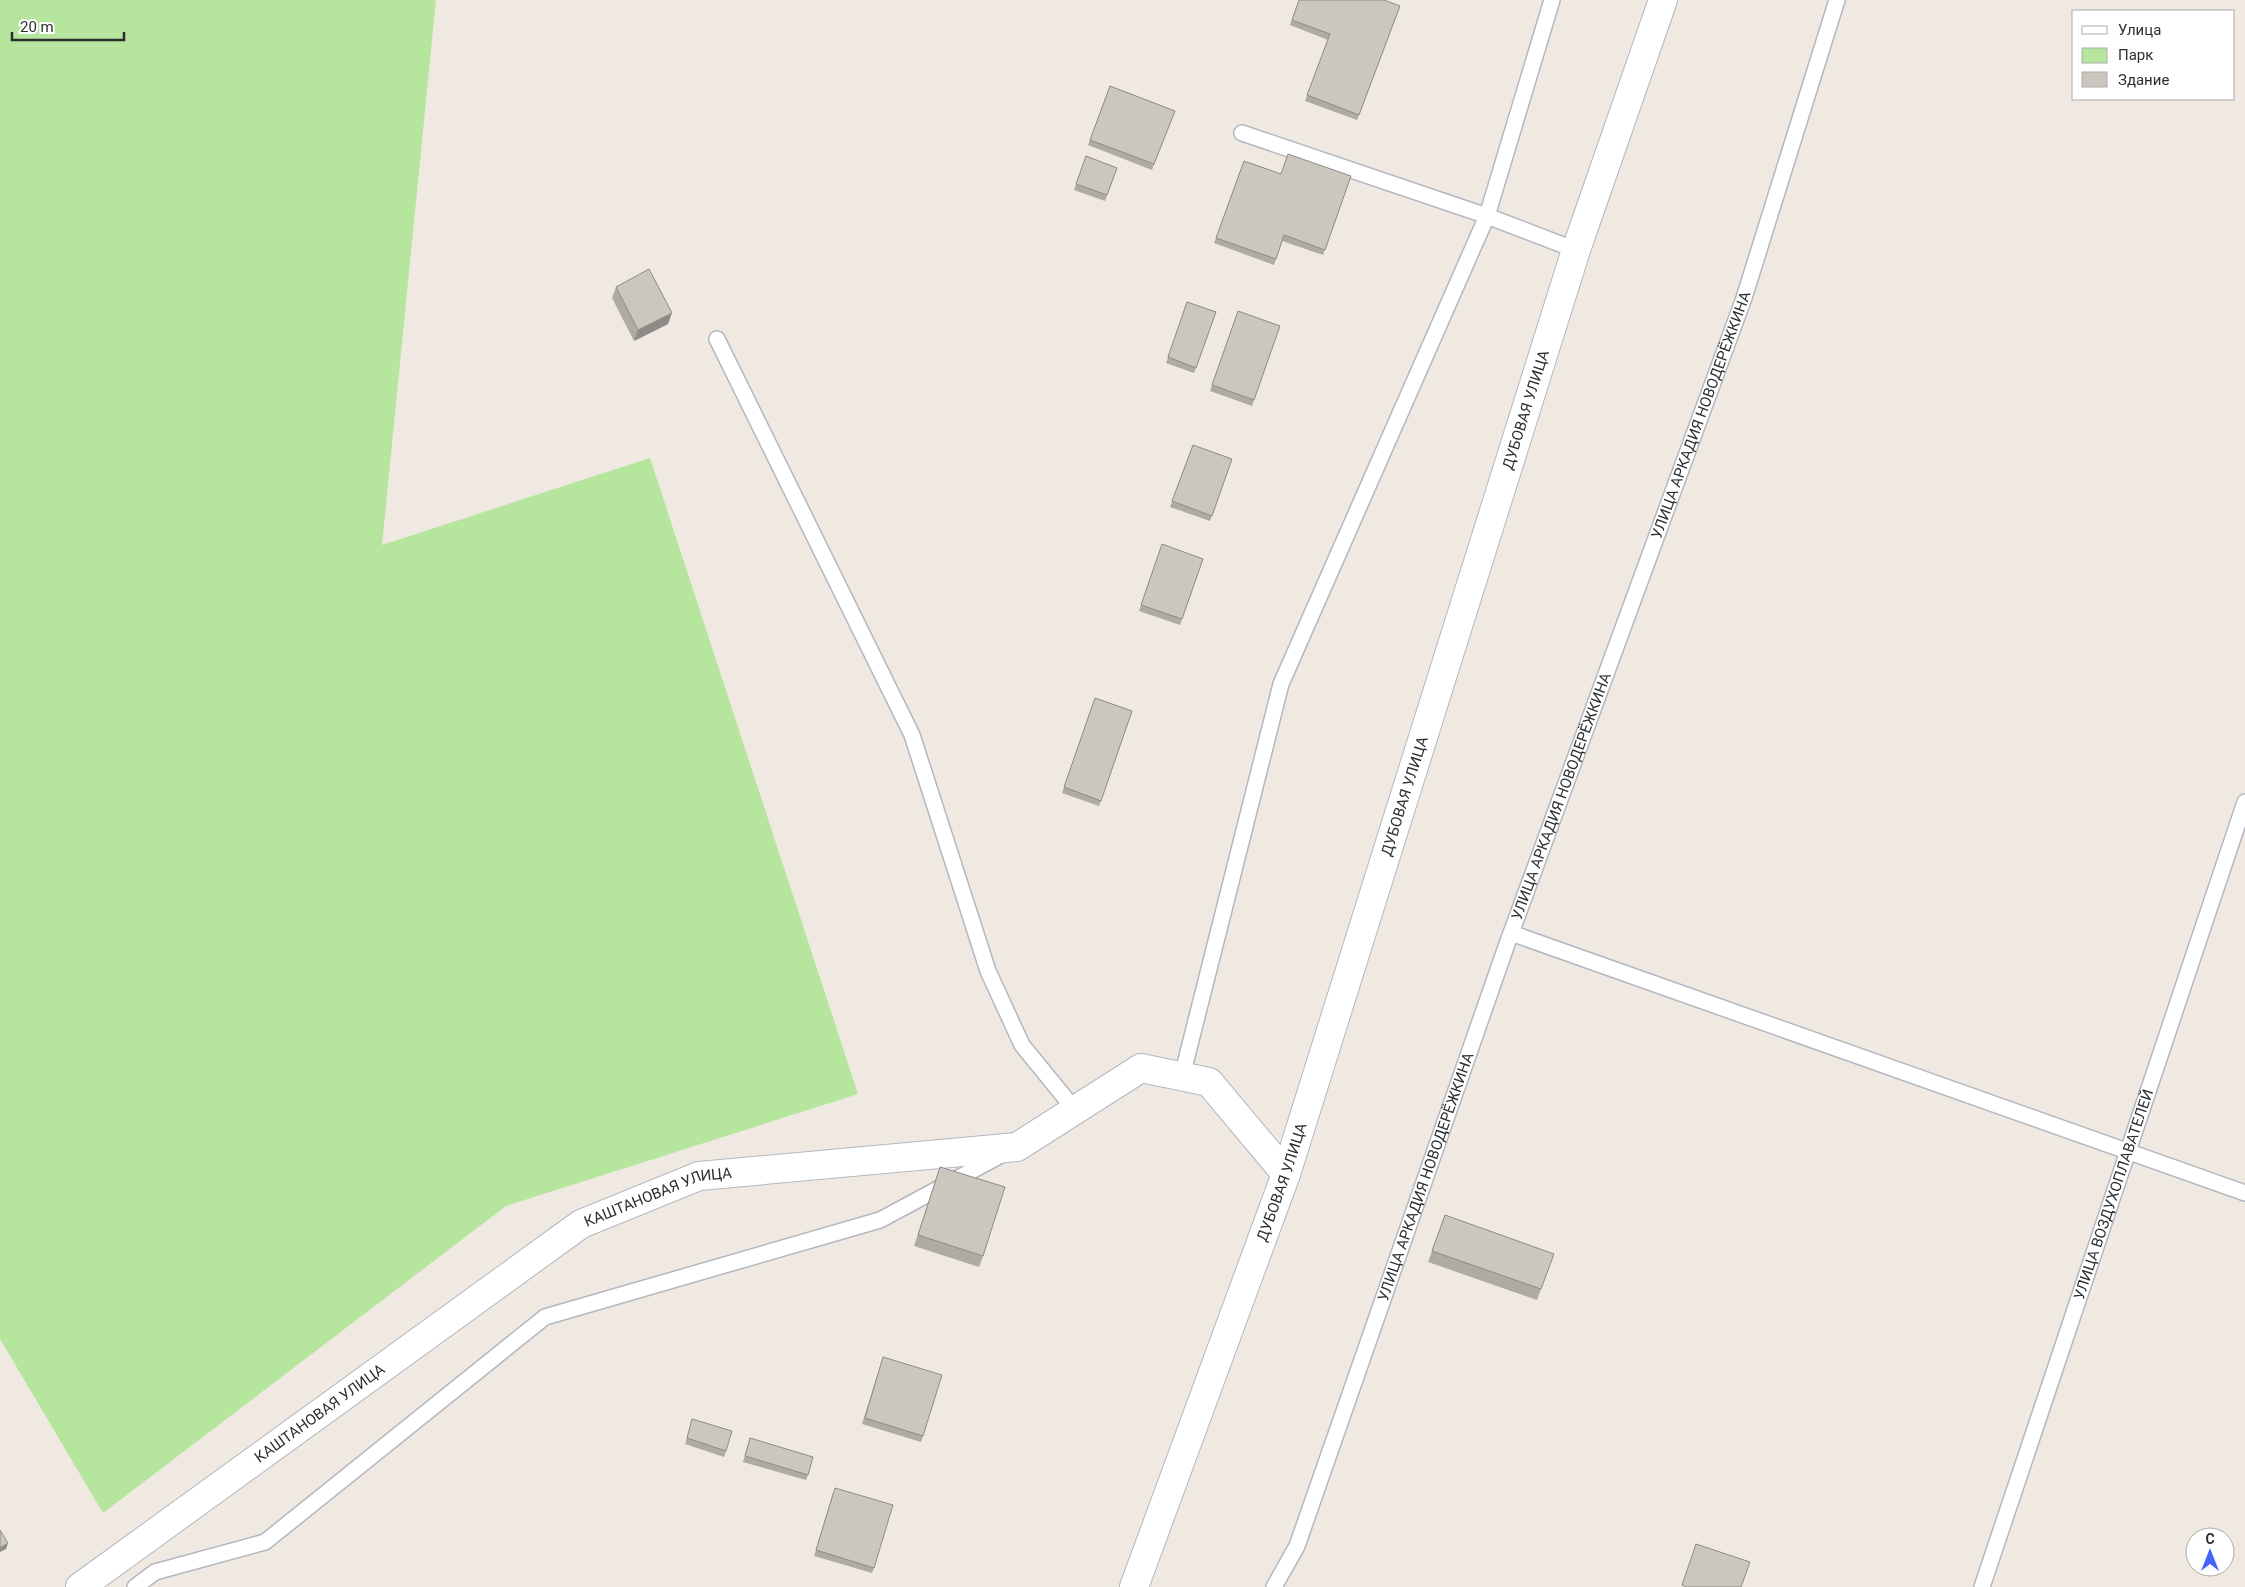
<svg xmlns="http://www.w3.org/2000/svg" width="2245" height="1587" viewBox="0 0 2245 1587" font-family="Roboto,sans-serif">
	<rect width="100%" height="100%" fill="#efe9e1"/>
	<polygon fill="#b6e59e" points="0,0 436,0 382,545 650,458 858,1094 506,1206 103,1513 0,1339"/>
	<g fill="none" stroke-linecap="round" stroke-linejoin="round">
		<defs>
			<g id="lane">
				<polyline points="1242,133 1487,216 1576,250"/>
				<polyline points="717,339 912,735 988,971 1022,1045 1075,1110"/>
				<polyline points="1511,933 2245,1193"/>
				<polyline points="1182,1076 1281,684 1487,216 1552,0"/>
				<polyline points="135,1587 155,1572 265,1542 545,1317 880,1220 1003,1154"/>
				<path id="s1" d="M1274,1587L1297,1546L1507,944L1744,298L1837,0"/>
				<path id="s2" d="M1982,1587L2245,802"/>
			</g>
			<g id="street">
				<path id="s3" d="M80,1587L581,1224L699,1176L1017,1147L1141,1068L1209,1082L1286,1174"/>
			</g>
			<g id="secondary">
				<path id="s4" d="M1134,1587L1286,1174L1576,250L1663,0"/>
			</g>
		</defs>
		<use href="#lane" stroke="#b4b7c1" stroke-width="18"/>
		<use href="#street" stroke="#b4b7c1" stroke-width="30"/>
		<use href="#secondary" stroke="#b4b7c1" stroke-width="30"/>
		<use href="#lane" stroke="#fff" stroke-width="15"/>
		<use href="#street" stroke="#fff" stroke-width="28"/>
		<use href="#secondary" stroke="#fff" stroke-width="28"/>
	</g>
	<g fill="#afaba4">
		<polygon points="1299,0 1400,6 1357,120 1305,101 1328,40 1290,25"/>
		<polygon points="1110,86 1175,111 1152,170 1088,145"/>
		<polygon points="1086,156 1117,168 1105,201 1074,190"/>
		<polygon points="1244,161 1281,174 1351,176 1323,255 1282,241 1274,265 1214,243"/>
		<polygon points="616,287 668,324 634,341 612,298"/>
		<polygon points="1187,302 1216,312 1194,373 1166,363"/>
		<polygon points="1238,311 1280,326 1252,406 1210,391"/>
		<polygon points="1193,445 1232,459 1210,521 1170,507"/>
		<polygon points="1160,550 1203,559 1180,625 1139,611"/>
		<polygon points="1095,698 1132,711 1099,806 1062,793"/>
		<polygon points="940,1167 983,1256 979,1267 914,1246"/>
		<polygon points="1445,1215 1554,1254 1537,1300 1428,1262"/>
		<polygon points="881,1363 923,1436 921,1442 862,1424"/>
		<polygon points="692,1419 726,1451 724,1457 685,1444"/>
		<polygon points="750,1438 808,1475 806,1480 743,1462"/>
		<polygon points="833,1493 874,1568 872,1573 814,1556"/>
	</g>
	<g fill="#8e8b86">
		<polygon points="672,313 668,324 634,341 638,330"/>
		<polygon points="8,1543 6,1549 0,1552 0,1548"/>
	</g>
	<g fill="#cbc7bf" stroke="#8e8b86">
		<polygon points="1299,0 1384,0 1400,6 1359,115 1307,95 1330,34 1292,20"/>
		<polygon points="1110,86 1175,111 1154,164 1090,140"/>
		<polygon points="1288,154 1351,176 1325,250 1284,235 1276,259 1216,238 1244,161 1281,174"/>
		<polygon points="1086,156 1117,168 1107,195 1076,184"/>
		<polygon points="649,269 672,313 638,330 616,287"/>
		<polygon points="1187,302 1216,312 1196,368 1168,357"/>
		<polygon points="1238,311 1280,326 1254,400 1212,385"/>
		<polygon points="1193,445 1232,459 1212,516 1172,501"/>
		<polygon points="1162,544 1203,559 1182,619 1141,605"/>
		<polygon points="1095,698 1132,711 1101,801 1064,787"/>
		<polygon points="940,1167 1005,1187 983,1256 918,1235"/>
		<polygon points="1445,1215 1554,1254 1541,1289 1432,1251"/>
		<polygon points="883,1357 942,1375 923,1436 865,1418"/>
		<polygon points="692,1419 732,1431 726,1451 687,1438"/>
		<polygon points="750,1438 813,1457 808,1475 745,1456"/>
		<polygon points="835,1488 893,1505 874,1568 816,1550"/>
		<polygon points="0,1530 8,1543 0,1548"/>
		<polygon points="1696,1544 1750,1562 1741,1587 1686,1587 1682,1585"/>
	</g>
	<g text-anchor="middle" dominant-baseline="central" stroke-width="4" stroke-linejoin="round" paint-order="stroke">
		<g font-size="15" fill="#2e2e2e" stroke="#fff">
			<text stroke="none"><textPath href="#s4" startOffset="1241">ДУБОВАЯ УЛИЦА</textPath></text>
			<text stroke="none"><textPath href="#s1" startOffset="1248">УЛИЦА АРКАДИЯ НОВОДЕРЁЖКИНА</textPath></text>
			<text stroke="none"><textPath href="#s4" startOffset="836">ДУБОВАЯ УЛИЦА</textPath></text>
			<text stroke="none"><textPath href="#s1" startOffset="842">УЛИЦА АРКАДИЯ НОВОДЕРЁЖКИНА</textPath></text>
			<text stroke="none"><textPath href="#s1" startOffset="438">УЛИЦА АРКАДИЯ НОВОДЕРЁЖКИНА</textPath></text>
			<text stroke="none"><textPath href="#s4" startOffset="431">ДУБОВАЯ УЛИЦА</textPath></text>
			<text stroke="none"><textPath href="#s2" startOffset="414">УЛИЦА ВОЗДУХОПЛАВАТЕЛЕЙ</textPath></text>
			<text stroke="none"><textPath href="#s3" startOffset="701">КАШТАНОВАЯ УЛИЦА</textPath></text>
			<text stroke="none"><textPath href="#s3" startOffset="296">КАШТАНОВАЯ УЛИЦА</textPath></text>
		</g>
	</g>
	<rect x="2072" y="10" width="162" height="90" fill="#ffffff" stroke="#ababab"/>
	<rect x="2082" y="26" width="25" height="8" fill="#ffffff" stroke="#ababab"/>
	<text x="2118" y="35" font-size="15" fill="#2e2e2e">Улица</text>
	<rect x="2082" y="48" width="25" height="15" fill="#b6e59e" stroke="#ababab"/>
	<text x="2118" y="60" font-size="15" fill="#2e2e2e">Парк</text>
	<rect x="2082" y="72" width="25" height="15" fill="#cbc7bf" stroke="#ababab"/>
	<text x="2118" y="85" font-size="15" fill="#2e2e2e">Здание</text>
	<g transform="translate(2210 1552)"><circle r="24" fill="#ffffff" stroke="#ababab"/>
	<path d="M0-4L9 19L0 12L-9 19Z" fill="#4264fb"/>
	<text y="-8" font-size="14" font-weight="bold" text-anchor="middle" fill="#2e2e2e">С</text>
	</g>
	<path d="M12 32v8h112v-8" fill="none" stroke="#2e2e2e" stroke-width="2.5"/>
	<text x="20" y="32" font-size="15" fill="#2e2e2e" stroke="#ffffff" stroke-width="4" paint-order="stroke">20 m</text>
</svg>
